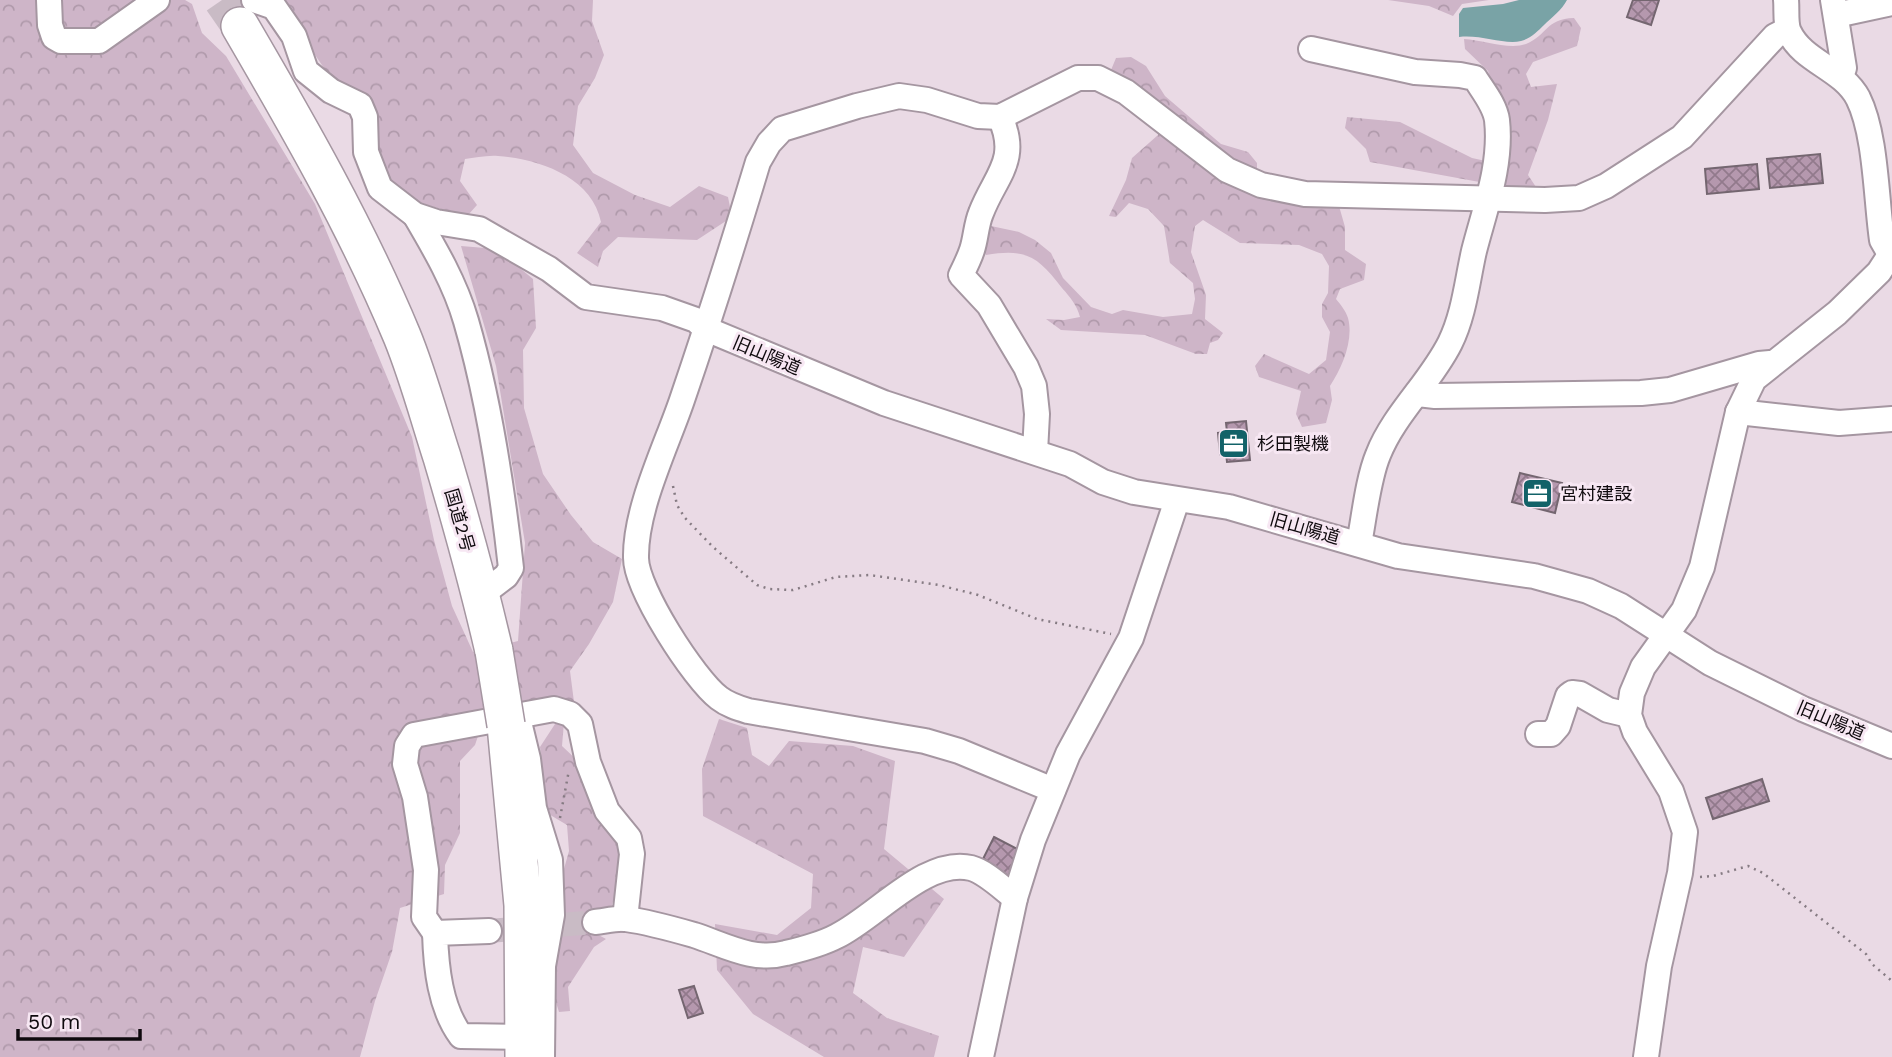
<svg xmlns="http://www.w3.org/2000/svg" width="1892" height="1057" viewBox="0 0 1892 1057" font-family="'Work Sans','Noto Sans JP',sans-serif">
	<defs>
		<pattern id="forest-crowns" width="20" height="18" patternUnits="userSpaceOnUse" patternTransform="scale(1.75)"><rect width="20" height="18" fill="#ceb5c8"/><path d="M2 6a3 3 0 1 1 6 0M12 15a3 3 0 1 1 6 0" fill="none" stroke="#b09aab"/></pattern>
		<pattern id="building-cross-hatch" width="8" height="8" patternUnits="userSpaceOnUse" patternTransform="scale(1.75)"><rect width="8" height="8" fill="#b598ae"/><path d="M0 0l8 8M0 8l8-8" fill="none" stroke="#927a8c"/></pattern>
	</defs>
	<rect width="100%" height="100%" fill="#eadae5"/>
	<g fill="url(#forest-crowns)">
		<polygon points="0,0 185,0 192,4 202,33 226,56 315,204 412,437 434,540 452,606 473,652 518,641 525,543 496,366 461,246 497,249 533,279 536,328 523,350 524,408 543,474 571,515 593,542 622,559 613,602 589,644 570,671 574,702 564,722 562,746 580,763 595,808 620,850 617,888 611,908 593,932 606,939 594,947 568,987 570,1011 559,1012 554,996 562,876 569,851 567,825 547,813 540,747 555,724 556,707 486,712 475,745 460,761 460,833 445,865 444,894 400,908 392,952 375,1001 360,1057 0,1057"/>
		<path d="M267,0H593L592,21L604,55L595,78L578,106L573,145L593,173L635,195L670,207L699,186L728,197L732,217L697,240L618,237L603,251L598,267L577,253L601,222C592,177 539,159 498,156C487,155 475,158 465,159L460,181L477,205L468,215C382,198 379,180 368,98L328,74L286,12Z"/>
		<polygon points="1388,0 1489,0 1462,4 1453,16 1429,6"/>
		<path d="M1574,18L1581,28L1577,46L1533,62L1526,74L1531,87L1557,84L1548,120L1528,175L1540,193L1370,162L1366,149L1345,128L1347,117L1400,122L1472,158L1495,163L1502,115L1488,71L1465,49L1464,39C1483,40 1509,50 1526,44C1548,35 1545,19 1574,18Z"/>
		<path d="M1131,57L1146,66L1165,96L1221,144L1248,152L1257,163V191L1339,206L1345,227V250L1366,264L1364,280L1340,289L1336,299C1340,304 1346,311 1348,318C1354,340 1342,368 1330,386L1332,400L1326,423L1302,427L1296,414L1301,391L1259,377L1255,366L1264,354L1309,374L1326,360L1330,332L1322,317V304L1328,293L1329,266L1322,254L1299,245L1240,243L1203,220L1195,226L1191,252L1206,295L1205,319L1223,333L1218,340L1210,343L1207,354H1196L1145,335L1061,330L1046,319L1064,320L1080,317C1077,305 1070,297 1062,288C1038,257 1027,248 986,255L981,246L991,226L1019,232L1035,240L1051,253L1063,278L1091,307L1112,314L1123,310L1163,317L1192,314L1195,299L1193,283L1170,263L1164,226L1148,209L1129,203L1116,217L1109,216L1126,180L1132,158L1158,135L1154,103L1111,70L1116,58Z"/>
		<polygon points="719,719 747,728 752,755 769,766 789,741 853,746 895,761 884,849 944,899 904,957 863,947 853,993 887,1018 939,1036 934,1057 824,1057 753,1014 717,970 715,924 777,935 811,908 813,874 703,816 702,769"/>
	</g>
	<path fill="#79a3a6" d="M1519,0H1567C1562,10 1552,17 1544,25C1538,31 1530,39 1521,41C1504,45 1480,34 1459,37V14L1463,8L1503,4Z"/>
	<g fill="url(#building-cross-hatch)" stroke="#746670" stroke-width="2">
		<polygon points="1633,0 1659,0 1651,25 1627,17"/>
		<polygon points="1820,154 1823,183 1770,188 1767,159"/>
		<polygon points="1757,164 1759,189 1707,194 1705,169"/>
		<polygon points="1246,421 1250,460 1227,462 1226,453 1220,454 1218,433 1227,432 1226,423"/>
		<polygon points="1520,473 1562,483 1555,513 1512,502"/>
		<polygon points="1762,779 1769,801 1713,819 1706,798"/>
		<polygon points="994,837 1025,853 1013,878 981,863"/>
		<polygon points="694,986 703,1013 688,1018 679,990"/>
	</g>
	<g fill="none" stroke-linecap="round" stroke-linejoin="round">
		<polyline stroke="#c9bbc5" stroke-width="24" stroke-dasharray="24 12" stroke-linecap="butt" points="489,931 595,922"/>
		<polyline stroke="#c9bbc5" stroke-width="37" stroke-dasharray="37 18" stroke-linecap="butt" points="222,0 240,26"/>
		<defs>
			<g id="minor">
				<polyline points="49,0 50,25 54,37 61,41 99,41 157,0"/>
				<polyline points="254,0 274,7 294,36 306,71 331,91 360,105 365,117 366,152 380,188 415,215 436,222 479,229 549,269 586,297 662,308 696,320 706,329 884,403 1070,464 1103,482 1134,492 1229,507 1398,556 1534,576 1588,591 1621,606 1710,663 1803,709 1892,746"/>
				<path d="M1786,0C1787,9 1785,24 1789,32C1803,62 1842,68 1858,98C1876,134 1876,198 1882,240L1890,254"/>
				<polyline points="1833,0 1844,68 1841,76"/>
				<polyline points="1836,15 1892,3"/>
				<path d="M1311,49L1415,72L1460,75L1475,78C1483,91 1495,105 1497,120C1502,165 1485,208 1474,251C1467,282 1464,315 1450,343C1430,383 1394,414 1378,455C1368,479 1364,518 1359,544"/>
				<path d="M1000,117C1020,160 995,176 981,213C976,225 976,238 972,250C969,259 965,267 961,275L989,305L1026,367L1034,386L1037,414L1035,452"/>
				<path d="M415,215C435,249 455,283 466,321C489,400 502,486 511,568L506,576L481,595"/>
				<polyline points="1418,394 1435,396 1641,393 1670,390 1759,364 1770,363"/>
				<polyline points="1738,412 1839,423 1892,419"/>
				<polyline points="520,726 528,759 534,808 550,860 552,915 543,966 542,1057"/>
				<polyline points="1538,734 1551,734 1558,726 1568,696 1572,693 1580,694 1608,710 1629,715"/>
				<path d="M1053,790L959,751L925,741L748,711C738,708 728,705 719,698C694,679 636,589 636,558C635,509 666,447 682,400C709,321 734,242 758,162L769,143L782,129L857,106L899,96L927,100L978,116L1000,117L1078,78H1098L1126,92L1227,170L1261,185L1305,194L1545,200L1579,198L1606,186L1682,137L1775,36L1787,30"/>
				<path d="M595,922C605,921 616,918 626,919C648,922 673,929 694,935C725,945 753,962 786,953C803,949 822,944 837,936C876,917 926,857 971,868C986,872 1003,889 1015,898"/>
				<path d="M489,931L435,933C436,967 440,1008 461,1036L524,1037"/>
				<polyline points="435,933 424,917 426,870 415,797 405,764 407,746 414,735 554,709 570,714 580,724 588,762 607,811 629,838 632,854 625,919"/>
				<polyline points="981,1057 1015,898 1033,840 1068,754 1131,638 1177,500"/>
				<polyline points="1646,1057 1659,966 1680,873 1685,832 1671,791 1635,732 1629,715 1632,693 1643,667 1684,610 1702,567 1738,412 1754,379 1837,313 1879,272 1892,252"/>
			</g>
			<g id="highway">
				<path d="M240,26C299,127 357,228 402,336C418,375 429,417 442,457C461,521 479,586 494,651"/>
				<polyline points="506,725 523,905 524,1057"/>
			</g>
		</defs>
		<use href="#minor" stroke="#a596a1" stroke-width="28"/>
		<use href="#highway" stroke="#a596a1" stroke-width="40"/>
		<g stroke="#867b83" stroke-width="2.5" stroke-dasharray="2 5" stroke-linecap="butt">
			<polyline points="673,486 677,505 685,518 713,547 757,585 769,589 793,590 836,577 869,575 939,585 978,595 1037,619 1111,634"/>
			<polyline points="560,818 569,770"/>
			<polyline points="1700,877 1713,876 1748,866 1763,873 1866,954 1872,964 1892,981"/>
		</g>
		<use href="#minor" stroke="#fff" stroke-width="24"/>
		<use href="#highway" stroke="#fff" stroke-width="37"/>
		<defs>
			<polyline id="highway-bridge" points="494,651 506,725"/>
		</defs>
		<use href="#highway-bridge" stroke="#a596a1" stroke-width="40" stroke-linecap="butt"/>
		<use href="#highway-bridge" stroke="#fff" stroke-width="37"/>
	</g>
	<defs>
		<symbol id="office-square" viewBox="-11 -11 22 22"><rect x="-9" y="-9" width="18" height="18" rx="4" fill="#126268" stroke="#f7e7f3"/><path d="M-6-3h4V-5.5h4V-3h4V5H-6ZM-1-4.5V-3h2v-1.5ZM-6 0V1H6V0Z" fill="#fff"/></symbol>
	</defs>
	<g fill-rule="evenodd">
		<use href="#office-square" x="1216" y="426" width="35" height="35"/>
		<use href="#office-square" x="1520" y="476" width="35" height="35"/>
	</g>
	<g text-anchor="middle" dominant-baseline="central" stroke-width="6" stroke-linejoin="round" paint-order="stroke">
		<g font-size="18" fill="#0f0a0e" stroke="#f7e7f3">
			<text transform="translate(767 355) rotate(23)">旧山陽道</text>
			<text transform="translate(460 520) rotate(74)">国道2号</text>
			<text transform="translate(1305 528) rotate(16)">旧山陽道</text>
			<text transform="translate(1831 720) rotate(23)">旧山陽道</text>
		</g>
		<g font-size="18" fill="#0f0a0e" stroke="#f7e7f3" text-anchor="start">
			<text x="1257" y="443">杉田製機</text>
			<text x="1560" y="493">宮村建設</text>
		</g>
	</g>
	<path d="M18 1029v10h122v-10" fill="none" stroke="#0f0a0e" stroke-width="3.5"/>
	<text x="28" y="1029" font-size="21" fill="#0f0a0e" stroke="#f7e7f3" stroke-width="5" paint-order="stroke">50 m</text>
</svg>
